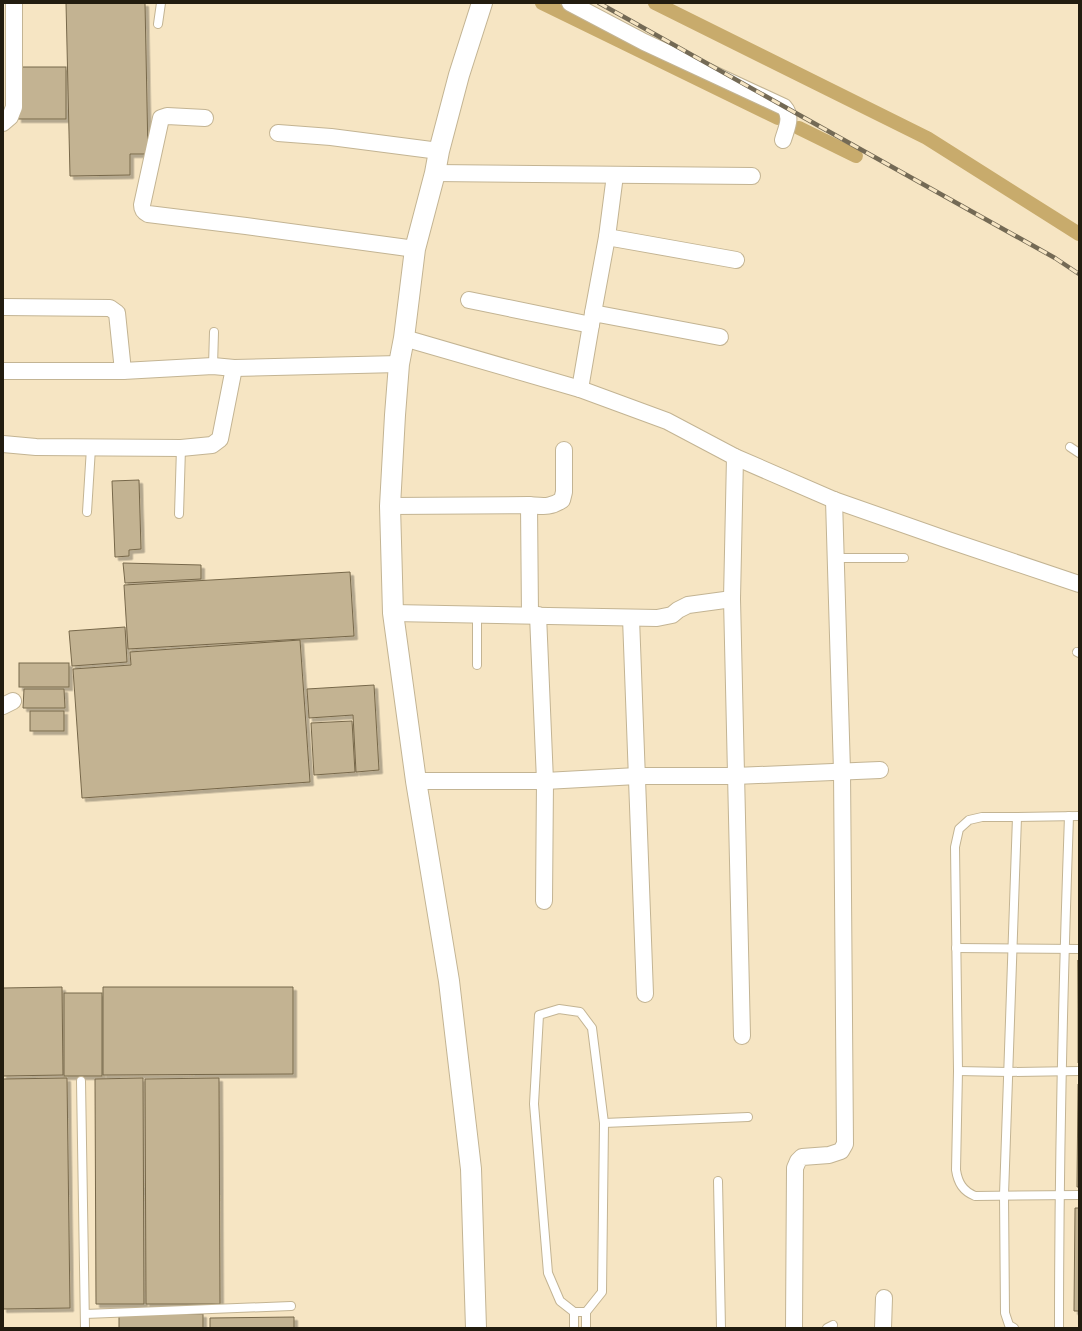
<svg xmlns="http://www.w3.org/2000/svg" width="1082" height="1331" viewBox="0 0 1082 1331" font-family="'Space Grotesk',sans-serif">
	<defs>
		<filter id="shadow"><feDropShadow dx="3.5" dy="3.5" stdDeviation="0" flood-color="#0004"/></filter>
	</defs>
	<rect width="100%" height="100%" fill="#f6e5c3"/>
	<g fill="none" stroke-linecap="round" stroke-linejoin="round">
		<g stroke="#c8ab6c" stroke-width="14">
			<polyline points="542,3 778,118"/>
			<polyline points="655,3 927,138 1079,234"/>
			<polyline points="799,128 856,156"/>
		</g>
	</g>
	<g fill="#c3b392" stroke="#77684a" filter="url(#shadow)">
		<polygon points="66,3 145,3 148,154 130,154 130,175 70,176"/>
		<rect x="18" y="67" width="48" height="52"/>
		<polygon points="139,480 141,549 129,550 129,556 115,557 112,481"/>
		<polygon points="123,563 201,565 201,579 125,583"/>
		<polygon points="350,572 354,636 128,649 124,585"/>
		<polygon points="125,627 127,662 72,666 69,631"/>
		<polygon points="300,640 310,782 82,798 73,669 131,665 130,652"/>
		<rect x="19" y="663" width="50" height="24"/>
		<polygon points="374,685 379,770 356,772 353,715 309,718 307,689"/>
		<polygon points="24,689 64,689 65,708 23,708"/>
		<rect x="30" y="711" width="34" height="20"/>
		<polygon points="352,721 355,772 314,775 311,723"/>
		<polygon points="1078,960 1079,1063 1078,1063"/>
		<polygon points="62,987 63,1075 3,1076 3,988"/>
		<polygon points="103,987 293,987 293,1074 103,1075"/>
		<rect x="64" y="993" width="38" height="83"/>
		<polygon points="67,1078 70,1308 3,1309 3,1079"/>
		<polygon points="143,1078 144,1304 96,1304 95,1079"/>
		<polygon points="219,1078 220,1304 146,1304 145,1079"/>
		<polygon points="1078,1084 1079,1084 1079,1187 1077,1187"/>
		<polygon points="1075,1208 1079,1208 1079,1311 1074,1311"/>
		<polygon points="203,1314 203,1328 119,1328 119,1315"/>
		<polygon points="294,1317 294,1328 210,1328 210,1318"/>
	</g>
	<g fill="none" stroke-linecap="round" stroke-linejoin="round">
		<defs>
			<g id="service">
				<polyline points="158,24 161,3"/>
				<polyline points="213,366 214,332"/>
				<polyline points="1070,447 1079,453"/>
				<polyline points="87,512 91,448"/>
				<polyline points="179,514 181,448"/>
				<polyline points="836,558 904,558"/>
				<polyline points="477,614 477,665"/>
				<polyline points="1077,652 1079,653"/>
				<path d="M1079,816L1017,817H982L969,820L959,829L955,847L958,1071L956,1170C958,1183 963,1191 975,1196L1079,1195"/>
				<polyline points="956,948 1079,949"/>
				<polyline points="958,1071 1009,1072 1079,1071"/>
				<polyline points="81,1081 85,1328"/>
				<polyline points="604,1123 748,1117"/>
				<polyline points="718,1181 721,1328"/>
				<polyline points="574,1312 574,1328"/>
				<polyline points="586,1312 574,1312 560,1301 548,1273 534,1104 539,1015 559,1009 580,1012 592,1028 604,1123 602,1292 586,1312 586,1328"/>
				<polyline points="85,1314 291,1306"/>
				<polyline points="827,1328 833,1325"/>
				<polyline points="1014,1328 1009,1325 1005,1313 1004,1195 1017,817"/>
				<path d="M1059,1328C1059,1157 1063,986 1069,816"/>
			</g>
			<g id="minor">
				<path d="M570,3L644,42L784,107C793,117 786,129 783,140"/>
				<path d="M205,118L167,116L161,118L142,205C142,210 144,212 148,214L246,226L415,249"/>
				<polyline points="3,123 10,117 14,107 14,3"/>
				<polyline points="278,133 331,137 439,151"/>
				<polyline points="435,173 752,176"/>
				<polyline points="607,237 736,260"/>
				<polyline points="469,300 591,325"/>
				<polyline points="3,307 110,308 117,313 123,371"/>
				<polyline points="593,313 607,237 615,175"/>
				<polyline points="404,338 580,389 667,421 735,457 834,500 948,540 1079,584"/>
				<polyline points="3,371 123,371 213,366 234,368 399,364"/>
				<polyline points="580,389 593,313 720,337"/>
				<polyline points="3,444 36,447 181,448 212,445 220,439 234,368"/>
				<polyline points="735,457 732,599 742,1036"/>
				<polyline points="529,505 530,615"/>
				<path d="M390,506L529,505C543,506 550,508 562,500L564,492V450"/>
				<polyline points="393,613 657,618 672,615 678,610 688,605 732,599"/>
				<polyline points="538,615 545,781 544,901"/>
				<polyline points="631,618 645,994"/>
				<polyline points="3,706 13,701"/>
				<polyline points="416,781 545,781 637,776 735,776 880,770"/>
				<polyline points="794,1328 795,1168 798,1161 802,1157 829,1155 841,1151 845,1144 842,771 834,500"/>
				<polyline points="883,1328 884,1298"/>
			</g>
			<polyline id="tertiary" points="476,1328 471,1169 449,981 416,781 393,613 390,506 395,415 399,364 404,338 415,249 435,173 439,151 459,75 482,3"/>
		</defs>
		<use href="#service" stroke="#c3b493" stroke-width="10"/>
		<use href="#minor" stroke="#c3b493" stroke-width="18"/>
		<use href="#tertiary" stroke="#c3b493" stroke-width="22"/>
		<use href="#service" stroke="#fff" stroke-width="8"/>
		<use href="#minor" stroke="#fff" stroke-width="16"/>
		<use href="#tertiary" stroke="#fff" stroke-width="20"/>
		<defs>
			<polyline id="rail" points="599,3 1055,258 1079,274"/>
		</defs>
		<use href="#rail" stroke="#746a55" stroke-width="4.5"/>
		<use href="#rail" stroke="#f6e5c3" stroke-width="3" stroke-dasharray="9" stroke-linecap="butt"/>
	</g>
	<rect width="1082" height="1331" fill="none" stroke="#221c0f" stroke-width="8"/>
</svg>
